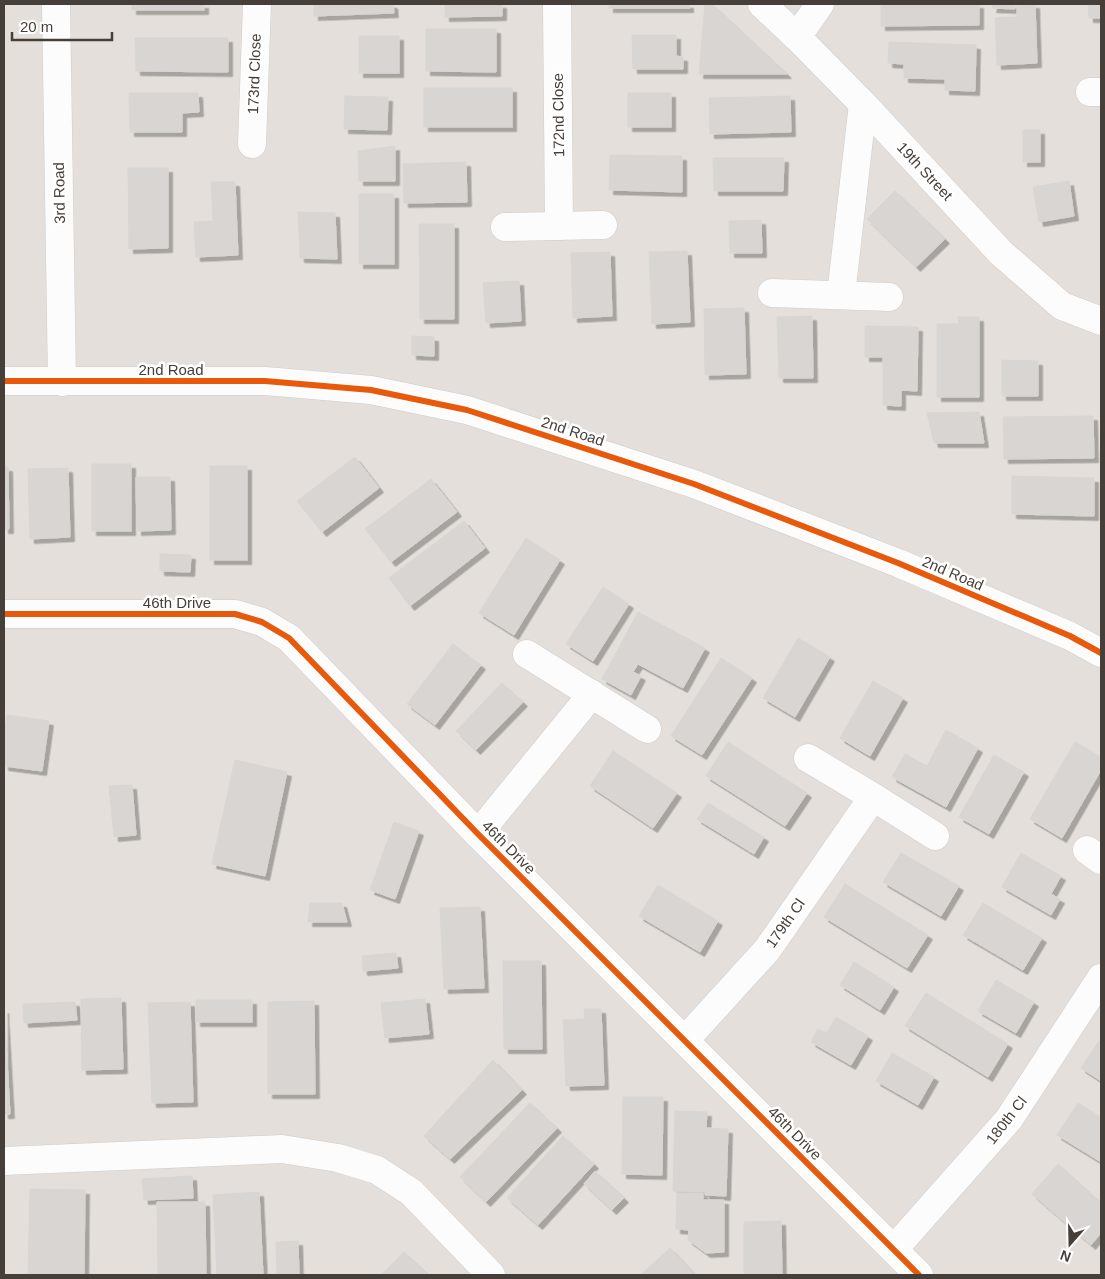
<svg xmlns="http://www.w3.org/2000/svg" width="1105" height="1279" viewBox="0 0 1105 1279" font-family="Arial,sans-serif">
	<defs>
		<filter id="shadow"><feDropShadow dx="4.5" dy="4.5" stdDeviation="0" flood-color="#0004"/></filter>
	</defs>
	<rect width="100%" height="100%" fill="#f1eeec"/>
	<rect fill="#e4dfda" x="4" y="4" width="1097" height="1271"/>
	<g fill="#d9d5d3" stroke="#d9d5d2" filter="url(#shadow)">
		<rect x="132" y="4" width="72" height="6"/>
		<polygon points="314,4 393,4 394,13 314,16"/>
		<polygon points="445,4 502,4 502,16 445,17"/>
		<rect x="609" y="4" width="80" height="4"/>
		<polygon points="705,4 712,4 787,74 699,74"/>
		<polygon points="881,4 979,4 979,25 881,26"/>
		<polygon points="993,4 1015,4 1015,9 992,8"/>
		<polygon points="1017,4 1035,4 1037,63 997,65 995,18 1017,17"/>
		<polygon points="1088,4 1101,4 1101,18 1089,18"/>
		<polygon points="426,29 496,29 496,72 426,71"/>
		<polygon points="632,35 676,35 676,56 683,57 683,69 633,69"/>
		<rect x="359" y="36" width="40" height="37"/>
		<polygon points="135,38 228,38 228,72 136,71"/>
		<polygon points="889,42 976,45 975,91 945,90 945,79 904,78 904,64 888,63"/>
		<rect x="424" y="88" width="88" height="39"/>
		<polygon points="129,93 198,93 199,112 182,113 182,132 130,132"/>
		<rect x="628" y="93" width="43" height="34"/>
		<polygon points="345,96 388,97 387,130 344,129"/>
		<polygon points="790,96 791,132 710,134 709,98"/>
		<rect x="1023" y="130" width="17" height="32"/>
		<polygon points="395,146 395,181 359,181 358,151"/>
		<polygon points="610,155 682,156 682,192 609,190"/>
		<polygon points="713,158 784,158 783,191 714,191"/>
		<polygon points="466,162 467,202 404,203 403,164"/>
		<polygon points="128,168 168,168 168,248 129,249"/>
		<polygon points="1069,181 1074,216 1039,222 1033,187"/>
		<polygon points="211,182 235,182 238,255 196,257 194,222 213,221"/>
		<polygon points="895,191 945,239 916,267 867,219"/>
		<rect x="359" y="194" width="35" height="70"/>
		<polygon points="298,212 335,213 337,259 300,258"/>
		<polygon points="761,220 762,253 730,253 729,221"/>
		<polygon points="419,224 454,224 454,319 420,319"/>
		<polygon points="687,251 690,322 652,324 649,252"/>
		<polygon points="610,252 612,316 573,318 571,253"/>
		<polygon points="519,281 521,321 486,323 483,283"/>
		<polygon points="744,308 746,374 705,375 704,309"/>
		<polygon points="812,316 813,378 779,378 777,317"/>
		<polygon points="958,317 979,317 979,397 937,397 937,324 959,324"/>
		<polygon points="865,326 918,327 917,391 901,390 901,406 883,405 883,357 865,357"/>
		<polygon points="412,336 434,337 434,356 412,355"/>
		<polygon points="1002,360 1038,361 1038,396 1002,396"/>
		<polygon points="979,412 984,443 934,443 927,413"/>
		<polygon points="1093,416 1094,458 1004,459 1003,417"/>
		<polygon points="355,457 379,488 322,532 297,501"/>
		<rect x="92" y="464" width="39" height="67"/>
		<rect x="210" y="466" width="37" height="94"/>
		<polygon points="4,467 8,467 9,529 4,529"/>
		<polygon points="68,468 70,537 30,539 28,469"/>
		<polygon points="1012,476 1094,478 1094,516 1012,514"/>
		<polygon points="136,477 170,477 171,530 137,531"/>
		<polygon points="431,479 457,512 391,562 365,529"/>
		<polygon points="464,521 485,548 410,606 389,578"/>
		<polygon points="526,538 560,560 514,635 479,613"/>
		<polygon points="160,554 191,555 190,572 160,571"/>
		<polygon points="603,587 629,604 593,661 566,644"/>
		<polygon points="638,612 705,648 683,688 638,664 633,672 641,676 631,695 602,679"/>
		<polygon points="798,638 830,657 795,717 763,698"/>
		<polygon points="453,644 481,665 435,725 407,704"/>
		<polygon points="721,658 752,678 702,755 671,736"/>
		<polygon points="873,681 903,698 870,756 840,738"/>
		<polygon points="502,683 523,702 476,750 456,731"/>
		<polygon points="7,715 49,721 42,771 4,766 4,737"/>
		<polygon points="946,730 978,748 946,807 892,777 905,754 927,766"/>
		<polygon points="728,742 807,793 785,826 706,776"/>
		<polygon points="1075,742 1101,757 1101,770 1062,838 1030,819"/>
		<polygon points="613,751 677,793 653,828 590,786"/>
		<polygon points="994,755 1024,772 989,834 959,817"/>
		<polygon points="235,760 287,772 265,876 212,864"/>
		<polygon points="132,785 136,835 114,837 109,786"/>
		<polygon points="708,803 764,837 754,854 697,819"/>
		<polygon points="394,822 419,831 395,899 370,890"/>
		<polygon points="901,853 959,886 941,916 883,882"/>
		<polygon points="1021,853 1061,876 1051,894 1060,899 1051,915 1002,887"/>
		<polygon points="845,884 928,935 907,968 824,917"/>
		<polygon points="658,885 718,921 700,952 639,916"/>
		<polygon points="310,903 342,903 347,922 308,922"/>
		<polygon points="983,903 1042,938 1023,970 963,935"/>
		<polygon points="480,907 484,988 444,989 440,908"/>
		<polygon points="396,953 398,968 363,971 362,956"/>
		<polygon points="503,961 541,961 542,1049 504,1049"/>
		<polygon points="854,962 894,987 880,1010 840,985"/>
		<polygon points="996,980 1034,1002 1016,1033 978,1011"/>
		<polygon points="926,993 1008,1044 988,1077 905,1026"/>
		<polygon points="121,998 123,1069 82,1070 81,999"/>
		<polygon points="425,999 429,1034 385,1038 381,1003"/>
		<rect x="196" y="1000" width="56" height="22"/>
		<polygon points="314,1001 315,1094 268,1094 268,1002"/>
		<polygon points="75,1002 77,1020 24,1023 23,1004"/>
		<polygon points="190,1002 193,1102 152,1103 148,1003"/>
		<polygon points="4,1009 10,1114 4,1114"/>
		<polygon points="584,1009 601,1009 604,1085 566,1086 563,1020 585,1019"/>
		<polygon points="836,1017 868,1036 851,1065 811,1042 818,1029 827,1033"/>
		<polygon points="1099,1041 1101,1043 1101,1081 1081,1068"/>
		<polygon points="892,1053 934,1077 918,1105 876,1081"/>
		<polygon points="493,1060 522,1090 450,1159 424,1136"/>
		<polygon points="623,1097 663,1097 662,1175 622,1174"/>
		<polygon points="530,1103 557,1128 486,1202 460,1177"/>
		<polygon points="1078,1103 1101,1117 1101,1162 1057,1135"/>
		<polygon points="675,1111 707,1112 706,1128 728,1129 726,1196 705,1195 705,1192 673,1191"/>
		<polygon points="563,1136 594,1164 538,1225 507,1198"/>
		<polygon points="1058,1164 1101,1203 1101,1233 1091,1245 1032,1194"/>
		<polygon points="595,1171 624,1198 612,1210 584,1184"/>
		<polygon points="192,1176 193,1198 144,1200 142,1179"/>
		<polygon points="30,1189 85,1190 84,1275 28,1275"/>
		<polygon points="259,1192 263,1275 217,1275 213,1195"/>
		<polygon points="677,1193 703,1193 703,1200 724,1200 724,1252 706,1253 688,1240 689,1230 676,1229"/>
		<polygon points="157,1202 205,1202 206,1275 158,1275"/>
		<polygon points="781,1221 782,1275 744,1275 744,1222"/>
		<polygon points="298,1241 299,1275 277,1275 276,1242"/>
		<polygon points="670,1248 695,1275 641,1275"/>
		<polygon points="404,1252 428,1275 381,1275"/>
	</g>
	<g fill="none" stroke-linecap="round" stroke-linejoin="round">
		<defs>
			<g id="minor">
				<polyline points="56,4 62,382"/>
				<polyline points="557,4 559,226"/>
				<polyline points="762,4 797,37 863,104 1001,253 1062,306 1101,321"/>
				<polyline points="797,37 820,4"/>
				<polyline points="1090,92 1101,92"/>
				<polyline points="252,144 257,4"/>
				<polyline points="505,227 603,225"/>
				<polyline points="772,293 889,297"/>
				<polyline points="841,295 863,104"/>
				<polyline points="4,614 235,614 262,622 289,638 478,834 919,1275"/>
				<polyline points="527,654 647,729"/>
				<polyline points="808,758 873,797 935,836"/>
				<polyline points="478,834 592,694"/>
				<polyline points="1087,850 1101,860"/>
				<polyline points="685,1040 767,950 873,797"/>
				<polyline points="4,1161 282,1149 338,1158 377,1170 411,1192 491,1275"/>
				<polyline points="894,1249 1009,1119 1101,978"/>
			</g>
			<polyline id="tertiary" points="4,381 265,381 371,390 467,410 694,484 898,563 1070,636 1101,653"/>
		</defs>
		<use href="#minor" stroke="#cfccca" stroke-width="29"/>
		<use href="#tertiary" stroke="#cfccca" stroke-width="29"/>
		<use href="#minor" stroke="#fdfcfc" stroke-width="28"/>
		<use href="#tertiary" stroke="#fdfcfc" stroke-width="28"/>
		<defs>
			<g id="cycleway">
				<polyline points="4,381 265,381 371,390 467,410 694,484 898,563 1070,636 1101,653"/>
				<polyline points="4,614 235,614 262,622 289,638 478,834 919,1275"/>
			</g>
		</defs>
		<use href="#cycleway" stroke="#fff" stroke-width="9"/>
		<use href="#cycleway" stroke="#e8590c" stroke-width="6"/>
	</g>
	<g text-anchor="middle" dominant-baseline="central" stroke-width="5" stroke-linejoin="round" paint-order="stroke">
		<g font-size="15" fill="#463e39" stroke="#fff">
			<text transform="translate(254 74) rotate(-88)">173rd Close</text>
			<text transform="translate(558 115) rotate(-91)">172nd Close</text>
			<text transform="translate(925 171) rotate(47)">19th Street</text>
			<text transform="translate(59 193) rotate(-91)">3rd Road</text>
			<text x="171" y="369">2nd Road</text>
			<text transform="translate(573 431) rotate(18)">2nd Road</text>
			<text transform="translate(953 573) rotate(23)">2nd Road</text>
			<text x="177" y="602">46th Drive</text>
			<text transform="translate(509 847) rotate(45)">46th Drive</text>
			<text transform="translate(785 923) rotate(-55)">179th Cl</text>
			<text transform="translate(1006 1120) rotate(-52)">180th Cl</text>
			<text transform="translate(795 1133) rotate(45)">46th Drive</text>
		</g>
	</g>
	<rect width="1105" height="1279" fill="none" stroke="#463e39" stroke-width="10"/>
	<g transform="translate(1070 1244) rotate(200)" stroke="#ffffff" stroke-width="4" paint-order="stroke">
	<path d="M0-4L9 19L0 12L-9 19Z" fill="#463e39"/>
	<text y="-8" font-size="14" font-weight="bold" text-anchor="middle" fill="#463e39">N</text>
	</g>
	<path d="M12 32v8h100v-8" fill="none" stroke="#463e39" stroke-width="2.5"/>
	<text x="20" y="32" font-size="15" fill="#463e39" stroke="#ffffff" stroke-width="4" paint-order="stroke">20 m</text>
</svg>
